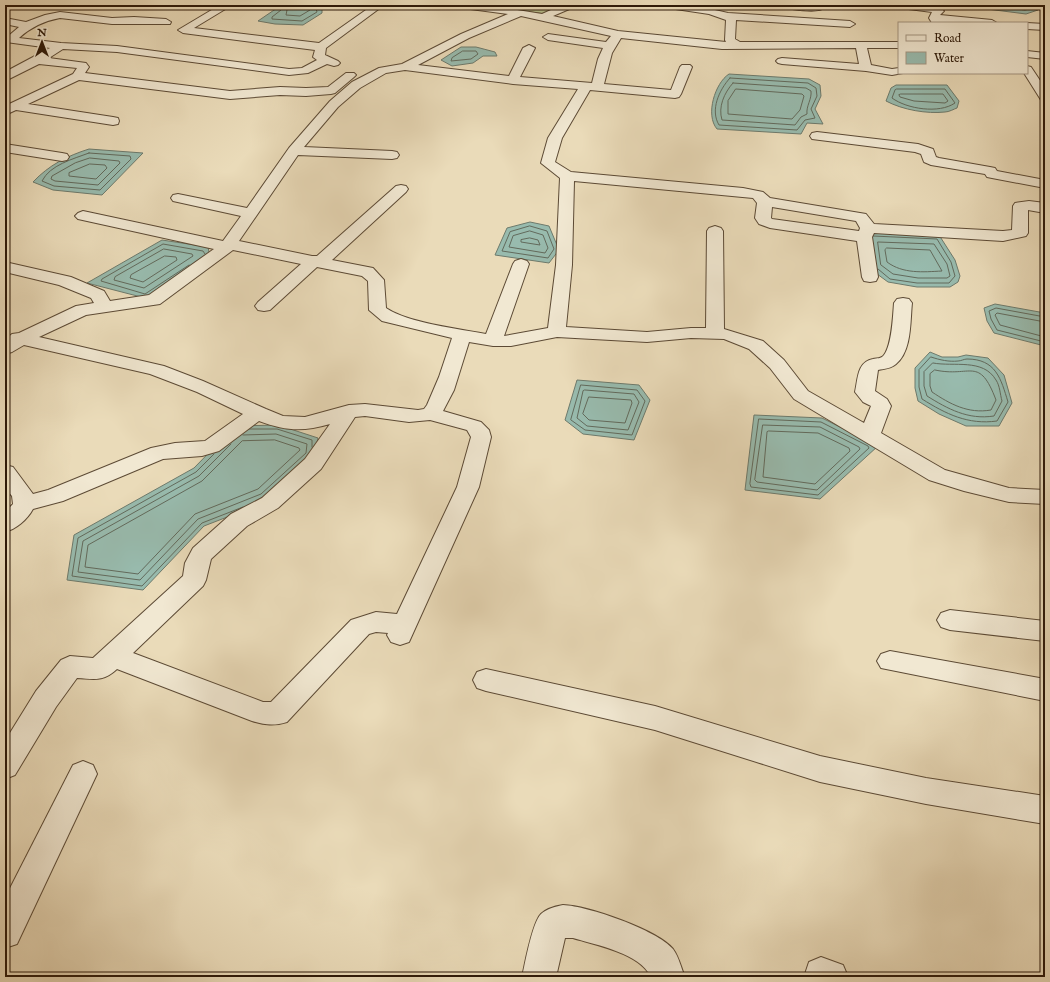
<svg xmlns="http://www.w3.org/2000/svg" width="1050" height="982" viewBox="0 0 1050 982" font-family="'IM FELL English',serif">
	<rect width="100%" height="100%" fill="#eadbb9"/>
	<filter id="stains"><feTurbulence type="fractalNoise" baseFrequency=".005" numOctaves="4"/><feColorMatrix values="0 0 0 0 .2 0 0 0 0 .09 0 0 0 0 .02 0 0 0 .5 -.17"/></filter>
	<radialGradient id="worn" r=".72"><stop offset=".6" stop-color="#630" stop-opacity="0"/><stop offset="1" stop-color="#630" stop-opacity=".3"/></radialGradient>
	<polygon fill="#b7c08f" stroke="#726c4c" points="477,5 563,5 546,14"/>
	<g fill="#98bbae" stroke="#6d7a6c">
		<polygon points="286,5 312,5 322,7 322,13 303,25 275,24 258,21 280,6"/>
		<polygon points="980,5 1031,5 1038,10 1026,14 987,9"/>
		<polygon points="461,47 476,47 495,52 497,56 483,56 473,63 452,66 441,60"/>
		<path d="M729,74L809,79L820,85L821,96L815,109L823,124L807,123L801,134L717,129C705,115 715,83 729,74Z"/>
		<path d="M896,85H947L959,101L957,108C954,109 949,112 945,112C927,114 903,110 886,101L891,88Z"/>
		<path d="M89,149L143,153L102,195L53,190L33,182C49,165 67,156 89,149Z"/>
		<polygon points="530,222 549,226 559,250 549,263 495,255 507,228"/>
		<polygon points="866,232 939,235 955,260 960,276 958,282 950,287 917,287 888,282 873,271"/>
		<polygon points="162,240 208,247 210,257 145,298 87,283"/>
		<polygon points="995,304 1045,313 1045,346 994,333 987,321 984,308"/>
		<polygon points="930,352 942,357 958,357 966,355 988,358 1004,375 1012,403 999,426 966,426 939,414 918,401 915,388 915,368"/>
		<polygon points="577,380 639,385 650,400 634,440 583,434 565,420"/>
		<polygon points="754,415 822,418 878,446 820,499 745,490"/>
		<polygon points="278,425 318,438 314,458 266,502 204,526 143,590 67,580 74,535 194,468 235,426"/>
	</g>
	<g fill="none" stroke-linecap="round" stroke-linejoin="round">
		<g stroke="#626a5c" stroke-width="1">
			<polyline points="283,5 281,10 272,17 272,19 302,21 317,12 315,5"/>
			<polyline points="288,5 286,15 300,16 310,10 310,5"/>
			<polyline points="988,5 1025,10 1029,9 1029,5"/>
			<polygon points="463,51 476,51 478,54 471,59 451,61 452,58"/>
			<path d="M730,78L808,83L816,88L817,96L811,109L815,118L805,120L797,130L719,125C710,110 719,90 730,78Z"/>
			<path d="M733,83L806,88L811,91C812,99 806,106 807,114L801,117L795,125L722,120C718,107 724,93 733,83Z"/>
			<polygon points="736,89 802,94 804,96 800,110 792,119 728,114 728,101"/>
			<path d="M897,89H945L955,103C939,114 907,109 892,98L895,90Z"/>
			<polygon points="901,94 943,94 948,101 945,103 914,101 900,97 899,95"/>
			<path d="M89,153L130,156L131,159L100,190L54,186L42,181C50,165 73,159 89,153Z"/>
			<polygon points="90,158 119,161 120,163 98,185 55,181 51,179 52,176 75,163"/>
			<polygon points="90,164 105,165 107,168 96,179 69,176 69,173"/>
			<polygon points="530,226 547,231 554,249 548,258 502,251 510,232"/>
			<polygon points="530,231 543,235 548,248 545,253 509,247 513,236"/>
			<polyline points="873,236 937,239 951,262 955,276 949,283 917,283 890,279 878,269"/>
			<polygon points="530,238 538,240 540,245 521,242 521,240"/>
			<polygon points="878,242 934,244 947,264 950,276 947,278 918,278 893,274 881,265"/>
			<path d="M887,248L930,250L942,271C923,272 903,274 887,262L885,250Z"/>
			<polygon points="164,249 192,254 193,256 144,288 114,280 115,277"/>
			<polygon points="165,256 176,257 177,260 143,282 130,278 131,275"/>
			<polyline points="189,265 145,294 101,281 102,279 163,244 203,251 205,254"/>
			<polyline points="1045,317 996,308 989,311 991,319 997,330 1045,342"/>
			<polyline points="1045,322 997,313 995,315 1000,325 1045,337"/>
			<path d="M931,357C940,360 949,362 958,361C961,361 964,359 967,359C996,359 1001,379 1008,402L997,421C968,425 946,414 922,399L919,387V370Z"/>
			<path d="M933,363C954,367 983,358 996,380C1000,386 1000,394 1002,401L994,416C968,420 948,409 927,396L924,386V372Z"/>
			<path d="M935,370C971,378 979,355 996,400L991,410C968,414 950,404 932,392L930,386V374Z"/>
			<polygon points="581,385 637,390 645,401 632,435 585,430 571,420"/>
			<polygon points="585,390 634,394 639,402 628,430 587,426 577,418 583,391"/>
			<polygon points="589,397 631,400 632,403 625,423 589,420 583,414"/>
			<polygon points="759,419 821,422 868,446 869,448 818,495 751,487 750,484"/>
			<polygon points="763,425 820,427 859,447 860,449 817,490 757,482 755,480"/>
			<polyline points="249,429 277,429 312,440 312,447"/>
			<polygon points="769,431 818,433 849,448 850,451 815,484 763,477 767,432"/>
			<polygon points="275,440 299,448 300,450 258,489 195,514 138,574 85,567 88,545 202,481 242,441"/>
			<polyline points="231,444 199,476 83,541 78,572 140,580 198,519 261,494 306,453 307,444 276,434 243,435"/>
			<polyline points="214,454 196,472 78,538 72,576 142,586 202,523 243,507"/>
		</g>
		<defs>
			<g id="minor">
				<path d="M220,5H232L194,28L319,43L373,5H384L326,48L325,55L338,61L340,63L338,65L334,66L327,64L308,73L289,75L117,52L63,49L49,58L86,63L89,67L85,73L230,91L280,87L306,88L328,87L346,73H354L356,75L354,77L335,93L331,94L306,96L280,95L230,99L79,80L28,104L113,117L118,118L119,121L118,124L113,125L16,110L5,115V106L73,74L77,68L39,64L5,81V72L50,48L6,42V38L19,27L5,24V18L26,22L45,15L60,12L112,18L134,17L166,19L171,22L170,24H112L60,18C44,21 31,27 19,38L61,43L117,46L289,69L302,68L317,60L313,57L315,50L183,33L178,30Z"/>
				<path d="M458,5H486L542,14L562,5H575L574,7L553,16L618,31L726,42L725,40L726,20L709,14L669,8L664,5H693L728,13L850,21L855,24L850,27L736,20L735,39L740,42H899V48H867L871,65L892,69L899,68V73H903L892,75L866,71L782,64L778,63L776,61L778,59L782,58L859,64L856,48L722,49L621,38L612,53L604,84L671,90L680,67L682,65H690L692,67L681,94L679,97L675,98L590,90L562,138L555,162L571,172L743,188L763,192L770,198L866,214L874,224L1003,231L1012,230L1013,206L1015,203L1029,201L1045,203V213L1028,210V233L1026,236L1003,241L874,233L872,237L878,277L876,281L870,282L864,281L862,277L857,241L770,228L759,224L755,218L757,203L753,198L574,181L572,265L566,327L647,332L691,328H706L707,231L709,228L715,226L721,228L723,231L724,329L763,341L784,360L808,391L864,423L871,406L863,402L855,392C858,379 857,362 873,359C877,358 881,359 884,355C892,345 893,316 894,303L897,299L903,298L909,299L912,303C910,321 912,351 896,364C892,368 884,369 878,370L875,391L887,399L891,406L881,433L945,470L1009,488L1045,490V504L1009,502L964,491L929,480L794,399L770,368L749,349L724,339L691,338L647,342L557,337L511,346H493L469,342L454,390L443,411L481,422L489,430L491,437L479,487L409,642L400,645L391,642L387,635L388,633L376,632L369,634L287,722C274,726 265,725 252,721L117,669C103,682 95,679 77,678L56,707L15,775L5,779V741L36,691L61,660L70,656L93,658L183,576L185,563L193,548L231,514L262,498L305,459L330,424C303,432 286,431 259,421L219,451L202,456L163,459L63,501L33,509C27,520 16,529 5,532V512L13,504L12,496L5,488V465L13,467L33,494L48,490L151,448L175,443L205,441L243,414L197,392L150,374L24,345L12,352L5,354V340L12,334L19,333L76,306L94,303L91,298L59,285L5,272V262L71,277L104,291L110,301L149,295L214,249L78,219L75,216L78,213L83,211L223,241L241,216L173,201L171,198L173,195L178,194L247,208L289,148L330,101L352,82L379,68L402,64L461,34L508,14L463,8ZM521,16L611,36L606,42L548,34L543,37L548,40L603,48L598,59L592,83L520,77L535,48L529,45L523,48L509,76L418,65L469,38ZM405,70L513,84L578,89L548,138L541,163L560,178L556,265L548,328L504,336L529,264L527,261L521,259L515,261L513,264L486,334C460,329 408,323 386,308L384,280L373,268L332,260L406,192L408,189L406,186L401,185L396,186L317,256H312L239,241L298,155L392,159L397,158L399,155L397,152L392,151L304,147L338,107L360,88L386,73ZM772,207L856,221L860,228L859,231L772,219L771,218ZM233,250L301,264L258,302L255,306L258,310L264,311L270,310L317,267L362,276L368,281L369,310L382,321L452,338L439,377L427,405L424,409L418,410L365,404L349,405L305,417L283,416L266,409L203,381L164,366L39,337L86,315L160,304ZM365,416L409,422L430,420L467,430L471,437L457,487L397,614L376,612L351,620L271,702H263L133,653L203,586L206,580L211,559L247,526L278,508L321,469L355,417Z"/>
				<path d="M781,5H819L824,8C820,13 785,10 781,5Z"/>
				<path d="M896,5C909,5 936,1 944,11L940,15L992,20L997,23L942,22L932,23L929,18L932,12L901,8Z"/>
				<polygon points="1026,23 1027,23 1045,24 1045,30 1027,29"/>
				<polygon points="1027,51 1045,53 1045,59 1027,57"/>
				<polygon points="1027,66 1031,67 1045,88 1045,101 1041,100 1024,73 1027,73"/>
				<polygon points="817,132 918,144 933,149 936,157 939,158 990,167 995,168 997,171 1045,180 1045,188 992,178 987,177 985,174 931,165 924,162 921,154 915,152 812,139 810,136 812,133"/>
				<polygon points="5,144 62,153 67,154 69,157 67,160 62,161 5,152"/>
				<polygon points="950,610 1045,621 1045,641 950,630 941,627 937,620 941,613"/>
				<polygon points="890,651 1045,679 1045,701 881,668 877,661 881,654"/>
				<polygon points="486,669 655,706 820,756 926,778 1045,796 1045,824 926,804 820,782 655,730 486,691 477,688 473,680 477,672"/>
				<polygon points="83,761 93,765 97,774 17,944 5,948 5,898 73,765"/>
				<path d="M563,905C588,906 657,930 673,949C679,957 681,968 685,977H651C640,953 596,945 573,938H565L556,977H522C525,964 532,923 541,914C546,909 557,906 563,905Z"/>
				<polygon points="821,957 843,965 848,977 804,977 809,962"/>
			</g>
		</defs>
		<use href="#minor" stroke="#5c4a35" stroke-width="2"/>
		<use href="#minor" fill="#f1e8d2" fill-rule="evenodd"/>
	</g>
	<rect width="1050" height="982" fill="none" stroke="#eadbb9" stroke-width="20"/>
	<rect x="6" y="6" width="1038" height="970" fill="none" stroke="#2d1909" stroke-width="2"/>
	<rect x="10" y="10" width="1030" height="962" fill="none" stroke="#2d1909"/>
	<rect x="898" y="22" width="130" height="52" fill="#f1e8d2" stroke="#a39582"/>
	<rect x="906" y="35" width="20" height="6" fill="#f1e8d2" stroke="#a39582"/>
	<text x="934" y="42" font-size="12" fill="#2d1909">Road</text>
	<rect x="906" y="52" width="20" height="12" fill="#98bbae" stroke="#a39582"/>
	<text x="934" y="62" font-size="12" fill="#2d1909">Water</text>
	<g transform="translate(42 42)" stroke="#f1e8d2" stroke-width="3" paint-order="stroke">
	<path d="M0-3L7 15L0 10L-7 15Z" fill="#2d1909"/>
	<text y="-6" font-size="11" font-weight="bold" text-anchor="middle" fill="#2d1909">N</text>
	</g>
	<rect width="100%" height="100%" filter="url(#stains)"/>
	<rect width="100%" height="100%" fill="url(#worn)"/>
</svg>
